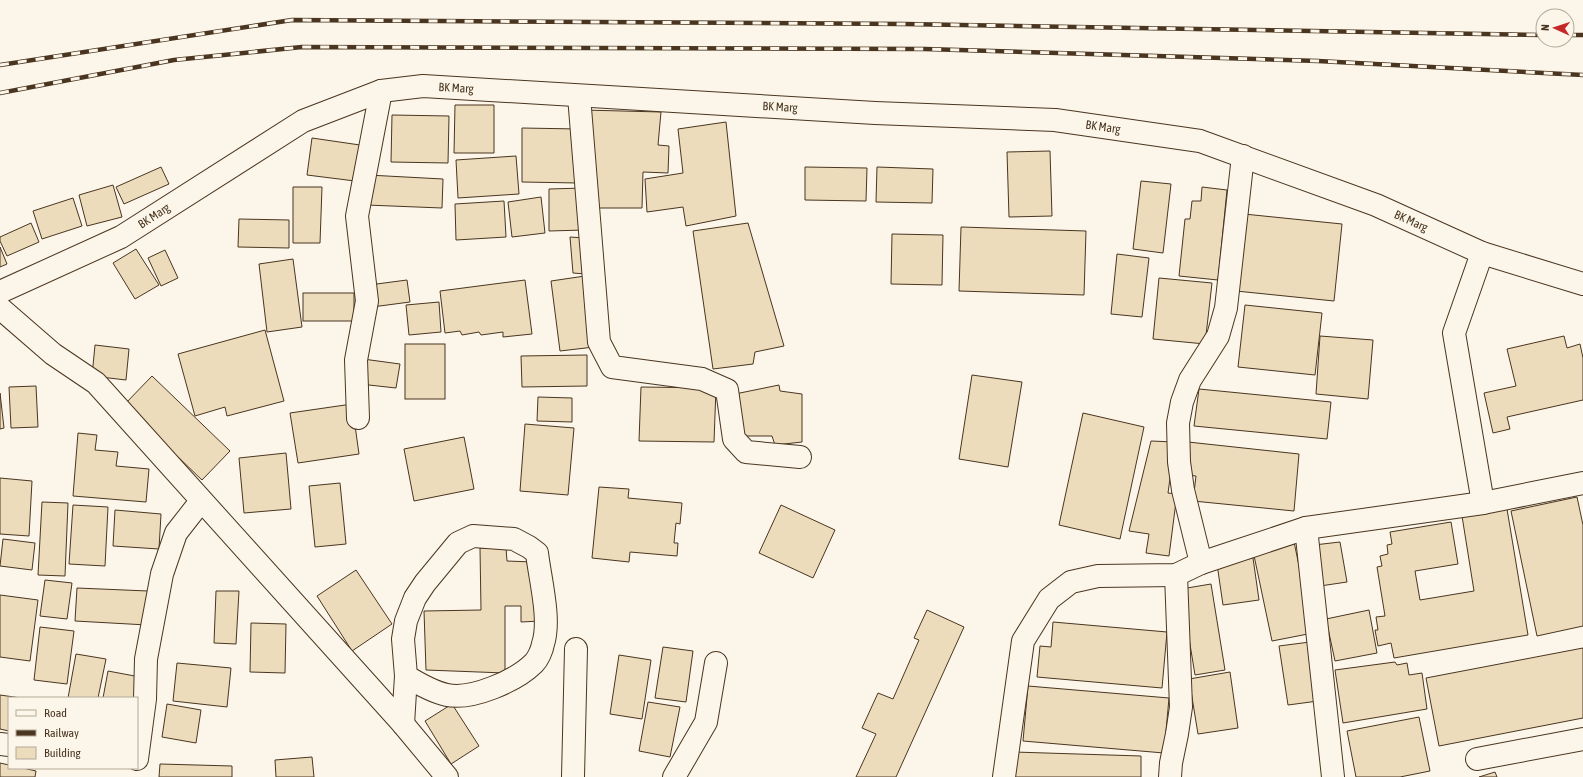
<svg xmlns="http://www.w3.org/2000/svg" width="1583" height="777" viewBox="0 0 1583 777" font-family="'Asap Condensed',sans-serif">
	<rect width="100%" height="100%" fill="#fbf6e9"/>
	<g fill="#ecdcbc" stroke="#4a3520">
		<polygon points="455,105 494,105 494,153 454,153"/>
		<polygon points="583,110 661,112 658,145 669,146 668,173 643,172 642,208 590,208"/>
		<polygon points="392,115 449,116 448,163 391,162"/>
		<polygon points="726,122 736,216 686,226 683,207 647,212 645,179 683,173 678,129"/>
		<polygon points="522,128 579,129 578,183 522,182"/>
		<polygon points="312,138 360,145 355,181 307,175"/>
		<polygon points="1050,151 1052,216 1009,217 1007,152"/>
		<polygon points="516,156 519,194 458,198 456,160"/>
		<polygon points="161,167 169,184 124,204 116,187"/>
		<polygon points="805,167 867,168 866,201 805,200"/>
		<polygon points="877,167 933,169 932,203 876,202"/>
		<polygon points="368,175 443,179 442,208 366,205"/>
		<polygon points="1141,181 1171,184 1163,253 1133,249"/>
		<polygon points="113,185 122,217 87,226 79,195"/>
		<polygon points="293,187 322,187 320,243 293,243"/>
		<polygon points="1202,187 1227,190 1218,280 1179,276 1185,219 1190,219 1192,201 1201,201"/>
		<polygon points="583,188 584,230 549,231 549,189"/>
		<polygon points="541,197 545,233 512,237 508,202"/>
		<polygon points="73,198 82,226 42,239 33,211"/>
		<polygon points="504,201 506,237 456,240 455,204"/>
		<polygon points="1244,214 1342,224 1334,301 1236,291"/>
		<polygon points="239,219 289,220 289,248 238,247"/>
		<polygon points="31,223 39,242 7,256 0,241 0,237"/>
		<polygon points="748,223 784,346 755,352 753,364 713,369 693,231"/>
		<polygon points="961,227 1086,231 1084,295 959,291"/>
		<polygon points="892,234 943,235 942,285 891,284"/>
		<polygon points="570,237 584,238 586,274 573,273"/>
		<polygon points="0,247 7,264 0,267"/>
		<polygon points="136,249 159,285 135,299 113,263"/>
		<polygon points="165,250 178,278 161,286 148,258"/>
		<polygon points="1117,254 1149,258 1142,317 1111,314"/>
		<polygon points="293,259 302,327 267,332 259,264"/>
		<polygon points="585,276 594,347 560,351 551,281"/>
		<polygon points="1159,278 1212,283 1205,344 1153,339"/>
		<polygon points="407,280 410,302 372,307 369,285"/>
		<polygon points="525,280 532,334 503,337 503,332 481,335 479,332 462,335 460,331 445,333 440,291"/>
		<rect x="303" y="293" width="51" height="28"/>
		<polygon points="439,302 441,332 409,335 406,305"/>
		<polygon points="1245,305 1322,313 1315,375 1238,367"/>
		<polygon points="265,330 284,401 227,416 225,407 195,416 178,354"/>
		<polygon points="1320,336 1373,340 1368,399 1316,394"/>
		<polygon points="1564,336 1567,348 1580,344 1583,358 1583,400 1507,417 1510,429 1493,433 1484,393 1516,386 1507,349"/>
		<rect x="405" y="344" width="40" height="55"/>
		<polygon points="95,345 129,349 126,380 92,376"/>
		<polygon points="587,355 587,386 522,387 521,356"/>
		<polygon points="363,359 400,364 396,388 360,384"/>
		<polygon points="972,375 1022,382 1008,467 959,459"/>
		<polygon points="152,376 230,451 202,480 124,405"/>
		<polygon points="779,385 780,391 802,394 802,442 775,445 772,436 747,436 737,426 735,394"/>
		<polygon points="36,386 38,427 11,428 9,387"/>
		<polygon points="641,387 716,388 714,442 639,441"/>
		<polygon points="1199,389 1331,402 1327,439 1194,426"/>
		<polygon points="0,393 4,428 0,429"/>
		<polygon points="538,397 572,398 572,422 537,421"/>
		<polygon points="352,404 359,454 298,463 290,413"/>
		<polygon points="1083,413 1144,427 1120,539 1059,525"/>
		<polygon points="525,424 574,428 568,495 520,491"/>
		<polygon points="78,433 97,435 95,450 118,452 116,466 149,469 146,502 73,496"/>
		<polygon points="464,437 474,489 414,501 404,449"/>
		<polygon points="1151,441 1175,442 1168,493 1177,494 1169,556 1146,553 1149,534 1129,531"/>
		<polygon points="1188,442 1299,454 1294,511 1193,501 1196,476 1185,475"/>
		<polygon points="286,453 291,509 244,513 239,458"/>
		<polygon points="0,478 32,481 29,536 0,534"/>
		<polygon points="340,483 346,544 315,547 309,486"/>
		<polygon points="599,487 629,489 628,498 682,503 680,524 676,523 674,543 678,543 677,556 630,552 629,562 592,558"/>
		<polygon points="1577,497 1583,525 1583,626 1537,636 1511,511"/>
		<polygon points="42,502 68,503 65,576 38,575"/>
		<polygon points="73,505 108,507 105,566 69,564"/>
		<polygon points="781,505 835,530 813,578 759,553"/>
		<polygon points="1507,509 1528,635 1394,658 1391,643 1378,646 1375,630 1378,630 1376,617 1385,616 1377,567 1382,566 1380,556 1388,554 1387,545 1392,544 1390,532 1451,522 1458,564 1415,571 1420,600 1474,591 1462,516"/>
		<polygon points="115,510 161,514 159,549 113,546"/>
		<polygon points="1293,537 1313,633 1272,641 1252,546"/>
		<polygon points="3,539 35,543 32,570 0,566"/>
		<polygon points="1340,542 1347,582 1320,586 1314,545"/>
		<polygon points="480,548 506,548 507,561 533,562 541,621 521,622 521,606 505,606 505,673 426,670 424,611 481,610"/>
		<polygon points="1253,558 1259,600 1223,605 1217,564"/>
		<polygon points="356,570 392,624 352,651 317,596"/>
		<polygon points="45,580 72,583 67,619 40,616"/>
		<polygon points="1211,584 1225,670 1195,675 1181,589"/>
		<polygon points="77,588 148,591 147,625 75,621"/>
		<polygon points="216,591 239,591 236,644 214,643"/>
		<polygon points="0,595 38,600 30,661 0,657"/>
		<polygon points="927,610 964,627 896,777 856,777 876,734 862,728 878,693 893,699 919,640 914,638"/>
		<polygon points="1369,610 1377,653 1335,661 1326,619"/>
		<polygon points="1053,622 1167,632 1162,688 1037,677 1040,646 1051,647"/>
		<polygon points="251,623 286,624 285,673 250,672"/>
		<polygon points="40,627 74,631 67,684 34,680"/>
		<polygon points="1310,642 1318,701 1288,705 1279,646"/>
		<polygon points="663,647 693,651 686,702 655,698"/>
		<polygon points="1583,648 1583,718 1439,746 1426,678"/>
		<polygon points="76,654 106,659 98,698 68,698"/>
		<polygon points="619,655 651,660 642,719 610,714"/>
		<polygon points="1395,662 1397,665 1407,663 1409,675 1422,673 1427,709 1343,723 1335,670"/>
		<polygon points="177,663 231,668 227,707 173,701"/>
		<polygon points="108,671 140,677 136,698 103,698"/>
		<polygon points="1230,672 1238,728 1198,734 1189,679"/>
		<polygon points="1028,686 1169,698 1164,753 1023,741"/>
		<polygon points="0,695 21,698 9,698 9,731 0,729"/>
		<polygon points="648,702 680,707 670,757 639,751"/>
		<polygon points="167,704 201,710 196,743 162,737"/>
		<polygon points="452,704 479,746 451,764 425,721"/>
		<polygon points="1419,717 1430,771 1400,777 1356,777 1347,731"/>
		<polygon points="1014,752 1141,756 1141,777 1014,777"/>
		<polygon points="312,757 314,777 276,777 275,760"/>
		<polygon points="0,763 9,765 9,768 23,768 36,771 35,777 0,777"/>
		<polygon points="160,764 232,766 232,777 159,777"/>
		<polygon points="1495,772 1497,777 1479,777"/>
	</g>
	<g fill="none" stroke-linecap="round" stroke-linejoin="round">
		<defs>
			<g id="minor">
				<polyline points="579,96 599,342 612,367 702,379 727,390 734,439 746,452 800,457"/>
				<polyline points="1482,253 1454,333 1483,503"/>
				<polyline points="0,308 53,354 96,383 403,724 447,777"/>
				<polyline points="358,418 356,360 367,301 357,216 381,91"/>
				<polyline points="1306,528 1333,777"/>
				<polyline points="1201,563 1183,490 1179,462 1178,423 1182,402 1190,380 1218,336 1226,308 1243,156"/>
				<path d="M403,724L406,676C419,684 433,692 447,695C472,700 516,681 534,663C538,659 542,650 543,644C551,620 540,579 537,553L529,547L514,539L473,536L458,543L425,583L415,598L406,621L403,639L406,676"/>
				<polyline points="0,744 9,745"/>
				<polyline points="137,759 145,699 146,659 162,574 176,533 201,501"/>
				<polyline points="1477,759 1583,739"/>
				<polyline points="573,777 576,649"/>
				<polyline points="674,777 706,722 716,663"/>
				<polyline points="1004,777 1023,641 1049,599 1071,582 1098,576 1176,575 1201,563 1306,528 1483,503 1583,483"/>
				<polyline points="1170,777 1171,763 1177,734 1181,707 1176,575"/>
			</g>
			<polyline id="tertiary" points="0,292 121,237 303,121 381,91 423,86 875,113 1055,120 1200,141 1376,205 1482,253 1583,284"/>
		</defs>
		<use href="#minor" stroke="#4a3520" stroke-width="24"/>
		<use href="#tertiary" stroke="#4a3520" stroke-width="24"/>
		<use href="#minor" stroke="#fbf6e9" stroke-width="22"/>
		<use href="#tertiary" stroke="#fbf6e9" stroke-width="22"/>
		<defs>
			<g id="rail">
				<polyline points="1567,35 1583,35"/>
				<polyline points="0,65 292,20 904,24 1543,35"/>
				<polyline points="0,93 174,60 302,47 925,49 1318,61 1583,75"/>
			</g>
		</defs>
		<use href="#rail" stroke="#4a3520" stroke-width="4.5"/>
		<use href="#rail" stroke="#fbf6e9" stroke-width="3" stroke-dasharray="9" stroke-linecap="butt"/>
	</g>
	<g text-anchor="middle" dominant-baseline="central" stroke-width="3" stroke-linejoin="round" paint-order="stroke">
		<g font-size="12" fill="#4a3520" stroke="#fbf6e9">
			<text transform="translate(456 88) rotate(3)">BK Marg</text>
			<text transform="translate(780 107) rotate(3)">BK Marg</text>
			<text transform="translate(1103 127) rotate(8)">BK Marg</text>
			<text transform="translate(154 216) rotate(-33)">BK Marg</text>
			<text transform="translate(1411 221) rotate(24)">BK Marg</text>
		</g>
	</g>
	<rect x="8" y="697" width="130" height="72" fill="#fbf6e9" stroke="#b4a999"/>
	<rect x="16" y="710" width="20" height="6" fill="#fbf6e9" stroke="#b4a999"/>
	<text x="44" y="717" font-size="12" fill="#4a3520">Road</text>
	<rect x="16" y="730" width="20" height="6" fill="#4a3520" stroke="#b4a999"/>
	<text x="44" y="737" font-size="12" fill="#4a3520">Railway</text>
	<rect x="16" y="747" width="20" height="12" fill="#ecdcbc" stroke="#b4a999"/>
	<text x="44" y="757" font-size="12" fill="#4a3520">Building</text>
	<g transform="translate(1555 28) rotate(273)"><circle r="19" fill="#fbf6e9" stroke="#b4a999"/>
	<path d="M0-3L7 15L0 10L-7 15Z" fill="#c62828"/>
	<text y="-6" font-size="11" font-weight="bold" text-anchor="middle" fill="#4a3520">N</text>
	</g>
</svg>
